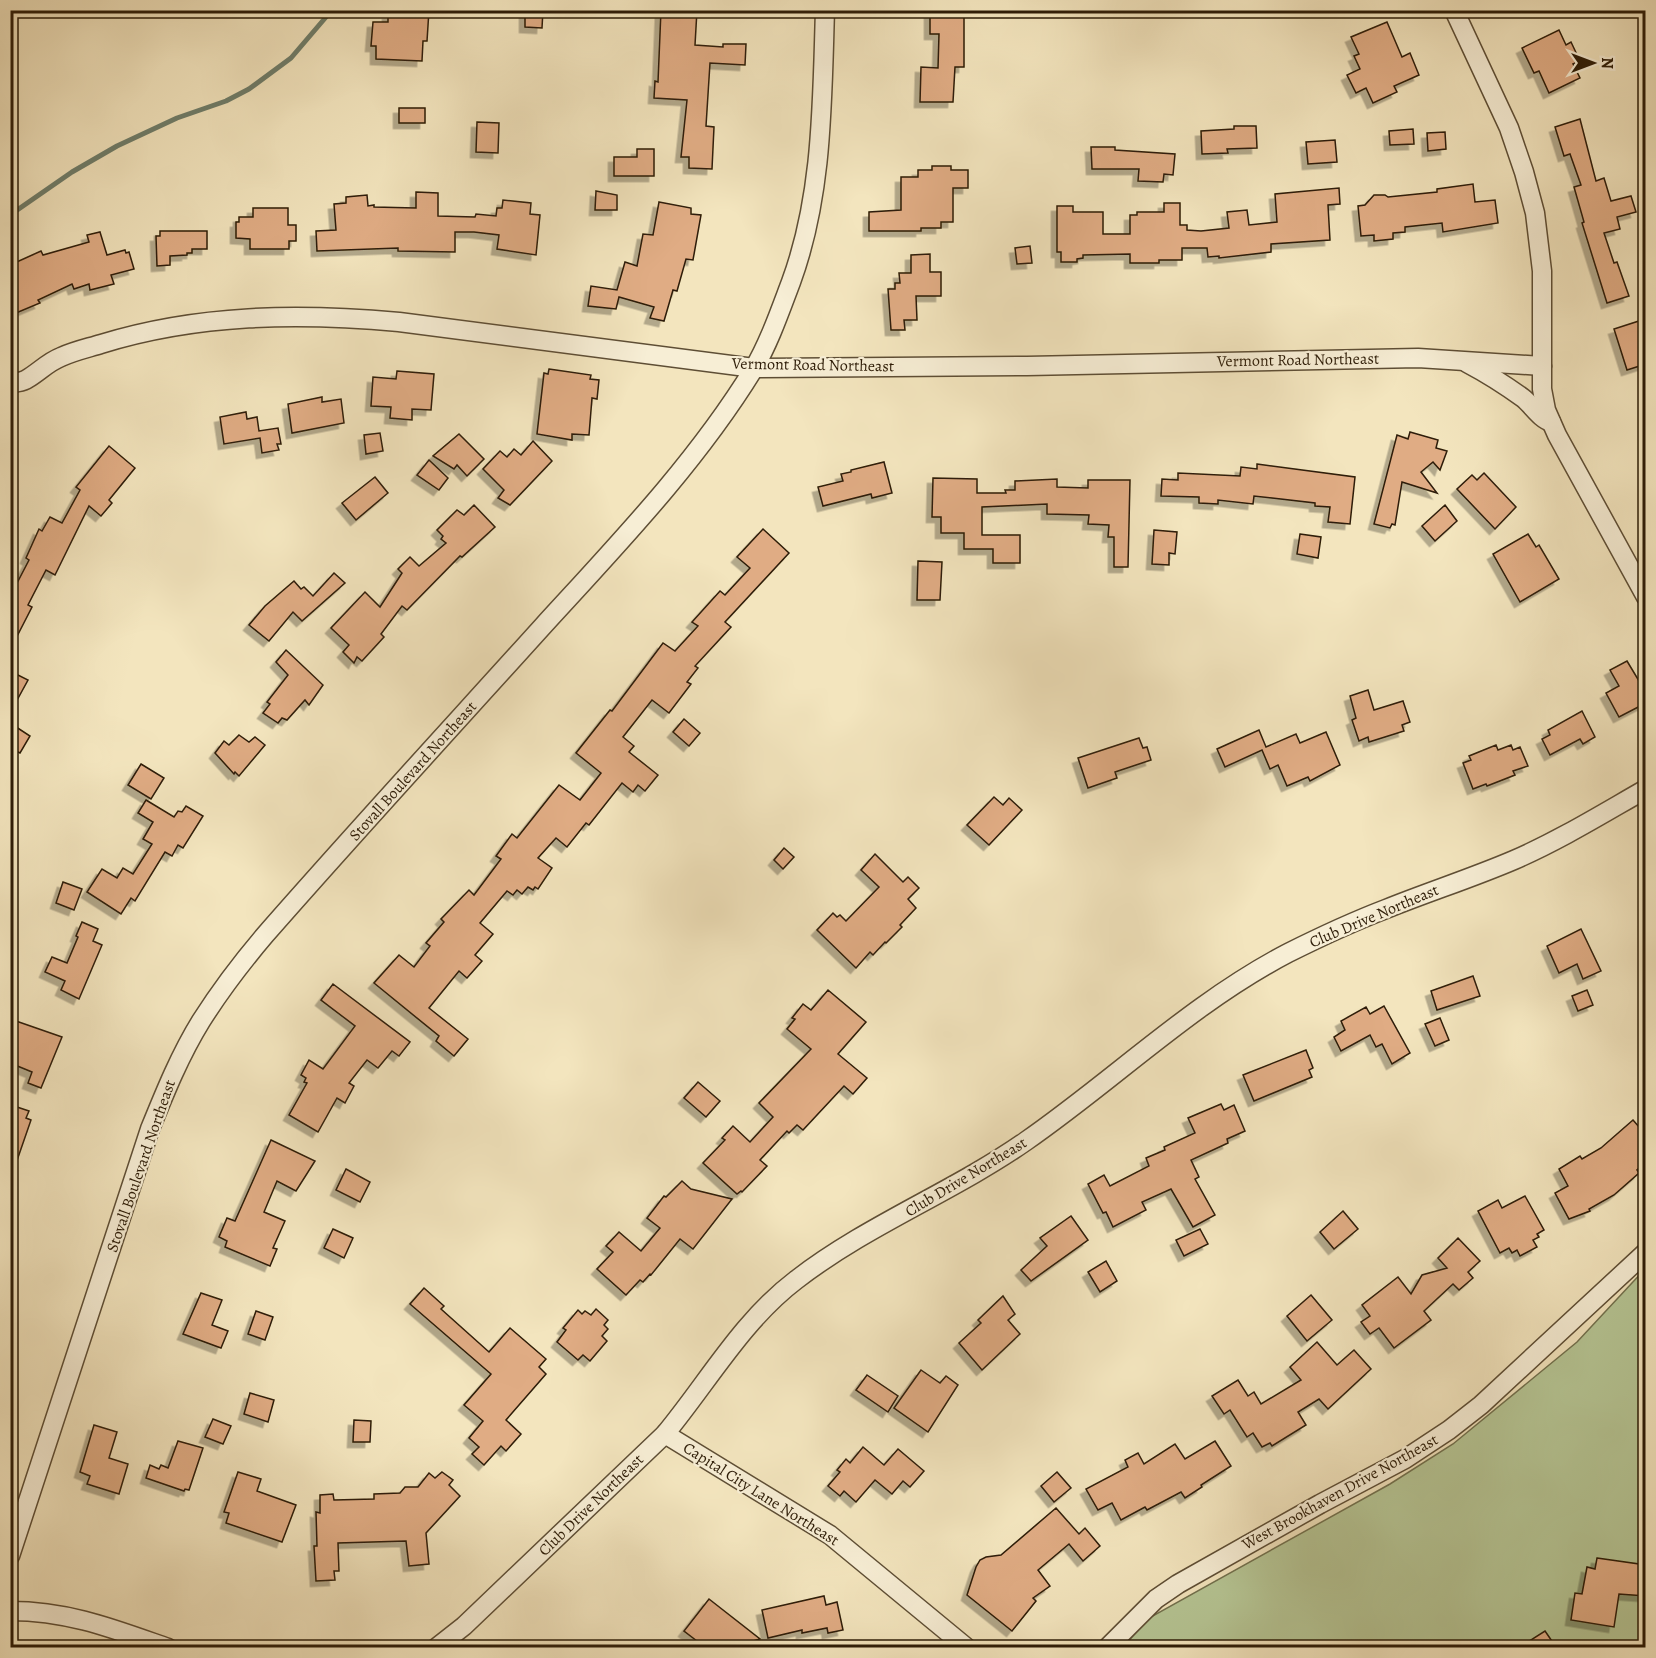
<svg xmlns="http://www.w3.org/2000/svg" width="1656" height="1658" viewBox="0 0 1656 1658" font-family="Alegreya,serif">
	<defs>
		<filter id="shadow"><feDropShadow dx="-5.5" dy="5.5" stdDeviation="0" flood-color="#0004"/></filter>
	</defs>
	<rect width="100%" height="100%" fill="#f3e5be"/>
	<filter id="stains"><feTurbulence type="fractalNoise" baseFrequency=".00333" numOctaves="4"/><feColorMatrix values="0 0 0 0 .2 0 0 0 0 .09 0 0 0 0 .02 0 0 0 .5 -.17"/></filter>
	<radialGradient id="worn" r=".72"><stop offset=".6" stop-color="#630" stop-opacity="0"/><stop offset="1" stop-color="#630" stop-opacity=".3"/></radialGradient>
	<polygon fill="#b6c695" stroke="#72714e" stroke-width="1.5" points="1645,1269 1645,1647 1122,1648 1149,1618 1390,1484 1453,1444 1577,1342"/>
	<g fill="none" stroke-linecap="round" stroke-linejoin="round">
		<polyline stroke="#6f7e6b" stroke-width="5" points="10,215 72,172 117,146 177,118 226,101 249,89 291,58 332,10"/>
	</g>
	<g fill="#e0ac84" stroke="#2d1c07" stroke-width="1.5" filter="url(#shadow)">
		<polygon points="408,10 429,10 427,41 423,41 422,61 376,59 376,46 371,46 373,22 388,22 388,14 402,14 402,12 408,12"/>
		<polygon points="525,10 543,10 542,28 525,27"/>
		<polygon points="661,10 697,10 695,45 723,47 723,44 746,44 745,65 710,63 706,126 714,127 712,169 689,168 689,157 681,157 687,100 654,98 655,81 658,82"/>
		<polygon points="930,10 964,10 964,67 955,67 953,102 920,102 921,67 938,68 939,34 930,34"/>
		<polygon points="1387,22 1402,57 1410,53 1419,75 1394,86 1397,92 1373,103 1366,88 1356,93 1347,75 1360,69 1354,56 1359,54 1351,37"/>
		<polygon points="1559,30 1566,45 1571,42 1580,61 1573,64 1580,78 1549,93 1539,71 1534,73 1522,48"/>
		<rect x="399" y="108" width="26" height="15"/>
		<polygon points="1580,119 1596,181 1604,178 1611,201 1631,196 1636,212 1617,217 1620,229 1604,233 1614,263 1617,262 1629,296 1607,303 1582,223 1584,222 1574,187 1581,185 1570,154 1564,156 1555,127"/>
		<polygon points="477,122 499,123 498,153 476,152"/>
		<polygon points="1234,126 1256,126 1257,148 1227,149 1228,153 1202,154 1201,131 1234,129"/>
		<polygon points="1413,129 1414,144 1390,145 1389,131"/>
		<polygon points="1445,132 1446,149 1428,151 1427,133"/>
		<polygon points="1335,140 1337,162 1308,164 1306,142"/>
		<polygon points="1091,147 1115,147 1115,150 1175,154 1173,175 1164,174 1163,182 1138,181 1139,169 1092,169"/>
		<polygon points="637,149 654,149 654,176 614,176 614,157 637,157"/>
		<polygon points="932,166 951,166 951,170 968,170 968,188 953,188 953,222 941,222 941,228 921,228 921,231 869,231 869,212 901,210 901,177 918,177 918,170 932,170"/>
		<polygon points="1473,184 1475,202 1495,200 1498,223 1443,232 1442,223 1405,227 1405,232 1393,233 1393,239 1374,241 1374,235 1361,236 1358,206 1365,205 1374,195 1385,195 1388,197 1437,192 1437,189"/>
		<polygon points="1339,188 1340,204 1328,205 1330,240 1271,244 1271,252 1219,258 1219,256 1208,257 1207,248 1182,248 1182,260 1159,260 1159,263 1130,263 1130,254 1083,255 1083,258 1077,259 1077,262 1061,262 1061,252 1057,252 1057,206 1073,206 1073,212 1103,212 1103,234 1130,234 1130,215 1137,215 1137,212 1164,212 1164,203 1180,203 1180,225 1187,225 1187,230 1201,231 1229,228 1227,212 1247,210 1249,225 1277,222 1275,194"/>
		<polygon points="596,191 617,195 617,210 595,210"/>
		<polygon points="416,192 438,193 438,216 475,217 476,214 496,216 497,208 502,208 503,200 531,203 530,214 540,215 536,255 497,249 499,235 474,232 455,232 455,252 398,251 398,248 317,251 316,231 336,230 334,204 346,203 346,197 367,195 368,206 374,205 374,207 416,208"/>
		<polygon points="659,202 691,208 691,214 701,215 693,260 686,259 677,291 673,290 664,321 650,318 654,307 619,297 616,309 588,306 591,286 617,290 625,262 637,266 643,234 653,235"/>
		<polygon points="253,208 288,208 288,225 296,225 296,241 289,241 289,249 250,249 250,239 236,238 236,222 239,222 239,217 253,217"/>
		<polygon points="160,231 207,231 207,249 192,249 192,253 187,253 187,255 170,256 170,265 157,266 156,236 160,236"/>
		<polygon points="100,232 107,255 125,250 126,253 129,252 134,269 111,275 114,284 90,290 89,284 74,289 72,284 38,300 40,303 16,313 15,311 10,313 10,265 41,251 43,255 89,242 87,235"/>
		<polygon points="1030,246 1032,263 1017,264 1015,248"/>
		<polygon points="930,254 930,272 941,272 941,296 916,296 917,320 904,320 905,330 891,330 888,289 895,289 895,283 900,283 899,273 911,273 911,255"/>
		<polygon points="1642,320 1646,329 1646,364 1627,370 1614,329"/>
		<polygon points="549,369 591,375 590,379 599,380 597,399 592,398 589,435 572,434 572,440 537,434 544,373 548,374"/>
		<polygon points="397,371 434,374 431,410 412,409 412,420 390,418 391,407 371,406 373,377 396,379"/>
		<polygon points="322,397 322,402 341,399 344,423 292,433 288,404"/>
		<polygon points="246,412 247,419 257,417 259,431 278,428 281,444 277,444 279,450 262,453 260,438 224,444 220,417"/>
		<polygon points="1410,432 1438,440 1436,448 1447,451 1440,470 1433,462 1421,472 1437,493 1402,482 1395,525 1392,524 1390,528 1374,524 1397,435 1408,439"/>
		<polygon points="380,433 383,451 366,454 364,435"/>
		<polygon points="459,434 484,459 467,476 457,465 454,469 433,456"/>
		<polygon points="533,441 552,461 510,505 498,498 504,490 483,469 500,451 507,457 514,449 521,455"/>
		<polygon points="109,446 135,468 109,500 112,503 101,516 89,506 55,575 46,570 28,605 32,607 10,650 10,582 16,585 29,560 26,558 39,529 42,531 50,517 62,523 80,490 76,487"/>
		<polygon points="429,460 448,478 439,490 417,475"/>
		<polygon points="884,462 892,493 872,498 871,494 823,506 818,487 843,481 841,474 851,472 851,470"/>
		<polygon points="1257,464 1355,477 1350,524 1328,522 1330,507 1315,506 1315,503 1254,496 1253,504 1218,500 1218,504 1199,503 1199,497 1161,496 1162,479 1178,480 1178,473 1240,476 1241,467 1257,469"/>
		<polygon points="1484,473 1516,507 1495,529 1457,489 1472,475 1477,480"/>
		<polygon points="375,477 388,493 356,520 342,503"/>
		<polygon points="933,478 977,479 977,493 1006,493 1005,490 1015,490 1015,481 1057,479 1057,487 1088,488 1088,480 1130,480 1128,567 1114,567 1114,537 1108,537 1109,525 1088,524 1089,515 1047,514 1047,504 982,507 982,535 1020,535 1020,563 993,563 993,549 964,549 964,533 941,533 941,517 932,517"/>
		<polygon points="474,505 495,527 462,557 460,556 407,610 402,606 381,634 384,637 362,661 357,657 354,663 343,652 349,645 331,628 365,592 380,607 402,573 398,569 410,557 419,566 446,543 441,539 443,536 437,530 457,510 464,515"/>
		<polygon points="1445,505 1457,521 1435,541 1422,526"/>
		<polygon points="763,529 789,553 725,622 731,627 695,666 698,668 687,682 691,684 669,713 652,700 623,737 634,746 629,752 658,775 645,791 638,785 633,792 622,783 589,825 586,823 567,847 556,838 538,858 552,868 538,889 535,887 533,890 528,887 522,894 517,890 513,895 507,891 480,923 493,934 475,955 482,961 467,978 459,971 429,1008 468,1039 454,1056 436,1041 439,1036 374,983 399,955 414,967 430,946 426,943 444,922 441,919 469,890 474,895 501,859 496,856 512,834 517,838 559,785 580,800 601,773 576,753 610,710 612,711 663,643 675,651 698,626 692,622 720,591 725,595 750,568 737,557"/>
		<polygon points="1154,530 1177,532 1175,554 1169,553 1169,565 1152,564"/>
		<polygon points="1300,534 1321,537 1318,558 1297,554"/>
		<polygon points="1528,534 1536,547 1539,545 1559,579 1520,602 1493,554"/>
		<polygon points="918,561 942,562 940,600 917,600"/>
		<polygon points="334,573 345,583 302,621 293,612 269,641 249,625 265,606 294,581 301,589 304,587 313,596"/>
		<polygon points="286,650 323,685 309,705 305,700 287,720 282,718 278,723 263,713 270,704 267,702 288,675 276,662"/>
		<polygon points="1627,661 1639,681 1646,678 1646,703 1619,717 1606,693 1619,686 1610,670"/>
		<polygon points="10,671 28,680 10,713"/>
		<polygon points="1368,690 1374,710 1403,701 1410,722 1402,725 1404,731 1369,742 1368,737 1359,741 1352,720 1356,718 1350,696"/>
		<polygon points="1582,711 1595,737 1583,744 1580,739 1550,755 1542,739 1550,735 1548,730"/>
		<polygon points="684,719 700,733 689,746 673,732"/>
		<polygon points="10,723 30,736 20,753 10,748"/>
		<polygon points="1259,730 1266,747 1296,734 1300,743 1326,732 1340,765 1310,781 1308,777 1287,786 1278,765 1270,769 1262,750 1225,767 1217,749"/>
		<polygon points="239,735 249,742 255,737 265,745 239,776 235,772 234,774 215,753 224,741 229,745"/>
		<polygon points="1139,738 1143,748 1147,747 1151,760 1115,772 1117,778 1088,788 1078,758"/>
		<polygon points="1496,745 1498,750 1511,745 1513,750 1520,747 1528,766 1513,771 1515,775 1487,786 1486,784 1473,789 1463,763 1471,760 1469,756"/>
		<polygon points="141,764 164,778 151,799 128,785"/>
		<polygon points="994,797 1003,805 1009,798 1022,810 989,845 967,825"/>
		<polygon points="146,800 174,817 178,811 182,812 186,806 203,816 183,848 178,845 172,856 165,852 135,901 131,898 121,914 87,892 102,869 117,878 123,868 133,874 152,844 143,839 153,822 138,813"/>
		<polygon points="784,848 794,857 783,869 774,860"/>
		<polygon points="875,854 903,882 908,877 919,888 908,899 916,908 900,925 902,927 886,943 885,942 873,955 870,952 856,968 817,930 833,913 837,917 840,915 846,921 879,887 861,870"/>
		<polygon points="63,882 82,889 74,910 56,903"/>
		<polygon points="82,922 98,929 93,941 102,945 79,999 61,990 65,981 45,972 52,957 67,963 78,937 76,936"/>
		<polygon points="1581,929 1601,971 1583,979 1577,964 1559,973 1547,946"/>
		<polygon points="1473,976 1480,996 1437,1010 1431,991"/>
		<polygon points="333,984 410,1042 399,1056 392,1051 378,1068 367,1060 349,1083 354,1086 345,1103 337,1098 318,1132 289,1115 307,1083 304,1082 306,1078 301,1075 309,1060 323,1069 355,1026 321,1000"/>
		<polygon points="828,990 866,1022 838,1054 867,1078 853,1094 844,1086 803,1130 797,1125 789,1133 787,1131 760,1160 767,1166 742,1192 741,1191 737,1194 703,1163 725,1140 722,1138 733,1126 750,1142 773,1117 759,1103 811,1049 787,1029 795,1019 792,1018 803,1004 811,1010"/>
		<polygon points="1587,990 1593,1005 1578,1011 1572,996"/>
		<polygon points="1384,1006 1410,1053 1392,1064 1382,1044 1376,1047 1370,1035 1341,1051 1334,1037 1345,1030 1341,1021 1366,1007 1370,1014"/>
		<polygon points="1440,1018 1449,1040 1435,1046 1425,1024"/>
		<polygon points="16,1021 62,1037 41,1088 28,1083 32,1072 10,1063 10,1033"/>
		<polygon points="1306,1050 1313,1068 1309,1070 1312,1077 1254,1101 1243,1075"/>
		<polygon points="698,1082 720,1101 706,1117 684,1098"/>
		<polygon points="1221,1104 1224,1110 1234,1105 1245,1131 1227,1139 1228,1143 1191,1160 1199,1177 1195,1179 1215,1215 1193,1227 1171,1189 1142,1202 1146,1210 1113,1227 1106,1212 1103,1213 1088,1184 1104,1175 1110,1186 1149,1166 1146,1158 1165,1150 1164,1147 1195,1133 1188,1118"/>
		<polygon points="14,1106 29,1111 26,1118 31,1120 13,1172 10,1171 10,1115"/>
		<polygon points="1633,1120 1646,1135 1646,1162 1637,1170 1639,1173 1614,1195 1589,1209 1590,1211 1569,1219 1555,1193 1568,1186 1559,1169 1580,1156 1582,1159 1601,1148"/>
		<polygon points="271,1140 315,1161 296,1191 277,1181 264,1212 285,1221 273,1248 277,1249 270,1266 225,1247 227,1241 219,1237 227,1218 235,1221"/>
		<polygon points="346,1169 370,1182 360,1202 336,1190"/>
		<polygon points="682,1181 691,1189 732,1199 693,1249 680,1239 651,1275 650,1274 643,1282 640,1280 626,1295 597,1269 613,1252 606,1246 619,1232 641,1251 660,1228 647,1218 664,1196 666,1197"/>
		<polygon points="1525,1196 1544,1230 1537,1234 1539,1237 1533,1240 1537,1247 1520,1256 1517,1250 1512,1253 1509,1248 1500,1253 1478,1211 1498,1200 1502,1208"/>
		<polygon points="1343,1211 1358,1229 1334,1249 1320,1232"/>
		<polygon points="1071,1216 1088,1240 1031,1281 1021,1270 1047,1246 1040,1238"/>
		<polygon points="333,1229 353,1238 344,1258 324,1248"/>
		<polygon points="1200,1229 1208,1244 1184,1256 1176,1240"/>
		<polygon points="1458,1238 1480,1261 1468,1272 1473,1278 1459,1290 1453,1284 1424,1311 1431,1320 1394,1348 1379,1328 1370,1334 1361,1322 1370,1316 1362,1305 1398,1277 1411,1294 1422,1275 1447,1268 1438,1258"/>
		<polygon points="1106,1261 1117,1281 1100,1292 1088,1272"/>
		<polygon points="424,1288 444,1306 441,1309 489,1352 510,1328 546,1359 539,1367 546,1374 506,1420 521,1434 506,1451 501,1446 484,1465 472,1454 479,1447 469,1438 483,1421 464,1405 491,1374 410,1304"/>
		<polygon points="201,1293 222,1300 212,1325 228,1331 221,1348 183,1334"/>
		<polygon points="1311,1295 1332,1320 1307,1341 1287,1316"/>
		<polygon points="1003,1296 1015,1314 1008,1320 1020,1334 982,1370 959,1343 981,1323 978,1320"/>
		<polygon points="596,1309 608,1320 604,1325 608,1329 602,1336 607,1341 590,1361 583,1355 578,1360 557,1342 566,1330 563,1328 578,1310 582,1314 585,1311 591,1315"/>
		<polygon points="256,1311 273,1317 265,1340 248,1334"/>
		<polygon points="1317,1342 1337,1365 1354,1350 1371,1369 1328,1409 1319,1399 1298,1412 1306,1425 1272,1446 1270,1443 1262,1447 1253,1433 1247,1437 1230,1410 1224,1414 1212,1396 1238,1380 1248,1396 1254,1392 1261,1404 1301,1380 1290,1367"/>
		<polygon points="921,1370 940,1383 946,1376 958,1385 928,1432 894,1408"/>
		<polygon points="867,1375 898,1396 888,1412 856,1390"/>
		<polygon points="250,1393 274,1400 268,1422 244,1414"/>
		<polygon points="213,1419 231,1426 223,1444 205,1437"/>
		<polygon points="354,1420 371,1421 370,1442 353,1442"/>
		<polygon points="94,1425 117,1432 109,1458 128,1464 119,1494 87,1484 90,1476 80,1472"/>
		<polygon points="178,1441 203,1448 189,1490 185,1489 184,1491 146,1478 150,1465 159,1469 161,1465 168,1468"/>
		<polygon points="1215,1441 1231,1466 1201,1485 1202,1487 1185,1498 1181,1492 1147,1510 1145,1507 1121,1520 1112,1503 1098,1510 1086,1489 1128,1467 1125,1460 1138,1453 1144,1464 1175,1444 1185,1459"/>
		<polygon points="863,1447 884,1465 898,1449 924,1471 910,1487 903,1481 892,1494 875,1480 856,1502 844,1491 840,1496 828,1486 840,1472 837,1470 846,1459 850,1463"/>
		<polygon points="238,1472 261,1479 257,1491 296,1505 282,1542 226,1523 229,1513 224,1512"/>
		<polygon points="442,1472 453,1480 449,1485 460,1496 426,1533 429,1564 409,1566 406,1541 338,1543 339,1571 334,1571 335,1580 316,1581 314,1546 317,1546 316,1512 320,1513 320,1495 333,1494 334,1500 374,1499 374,1494 400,1493 405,1487 418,1487 429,1473 435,1478"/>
		<polygon points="1057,1472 1071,1488 1054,1502 1041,1486"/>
		<polygon points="1056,1508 1079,1534 1085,1528 1100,1546 1083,1561 1069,1544 1038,1570 1050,1586 1033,1598 1036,1601 1012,1631 967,1595 976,1567 980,1560 986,1557 1001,1555"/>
		<polygon points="1597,1558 1646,1565 1646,1596 1619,1594 1614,1627 1571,1620 1575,1593 1582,1594 1587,1567 1595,1569"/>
		<polygon points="824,1596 826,1605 837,1602 843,1630 828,1633 827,1628 802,1633 802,1630 768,1638 762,1610"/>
		<polygon points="709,1599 760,1639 753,1641 761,1647 692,1647 697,1641 684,1631"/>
		<polygon points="1545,1631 1556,1647 1520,1647"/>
	</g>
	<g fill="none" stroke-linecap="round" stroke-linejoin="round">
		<defs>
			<g id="street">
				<polyline points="1454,10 1509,128 1524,172 1535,213 1542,271 1542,389 1546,410 1557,435 1646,597"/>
				<path d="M1467,363C1486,373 1505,385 1523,398C1532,405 1540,419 1551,422"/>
				<path d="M10,384C16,382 23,382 27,379C39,372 48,362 61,357C74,351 88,348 101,344C198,314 298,313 399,322L754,368L1027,366L1418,358L1542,366"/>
				<polyline points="665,1434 830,1535 967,1648"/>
				<path d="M10,1556L150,1129C165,1092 180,1055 201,1021C220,991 242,962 265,935C356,831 450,729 543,626C617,545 695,464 753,370C769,343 780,311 791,282C823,195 822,102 825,10"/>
				<path d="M10,1611C69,1611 114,1629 168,1648"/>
				<path d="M436,1648L464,1626L665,1434C708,1382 742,1321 796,1280C867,1225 953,1192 1026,1141C1114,1080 1192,1003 1288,953C1320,937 1352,922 1386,909C1428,892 1472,878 1514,860C1560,840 1602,814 1646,789"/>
				<polyline points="1107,1648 1156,1599 1178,1584 1320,1504 1405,1459 1449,1430 1481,1405 1646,1252"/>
			</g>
		</defs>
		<use href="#street" stroke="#5e4e35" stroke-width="21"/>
		<use href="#street" stroke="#f7eed5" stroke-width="18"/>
	</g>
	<g text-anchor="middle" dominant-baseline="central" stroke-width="4.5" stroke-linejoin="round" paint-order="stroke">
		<g font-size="16" fill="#2d1c07" stroke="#f7eed5">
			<text transform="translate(1298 360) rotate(-1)">Vermont Road Northeast</text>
			<text transform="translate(813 365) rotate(1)">Vermont Road Northeast</text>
			<text transform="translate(413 771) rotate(-48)">Stovall Boulevard Northeast</text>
			<text transform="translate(1374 916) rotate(-23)">Club Drive Northeast</text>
			<text transform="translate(141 1166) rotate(-71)">Stovall Boulevard Northeast</text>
			<text transform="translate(966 1177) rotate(-31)">Club Drive Northeast</text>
			<text transform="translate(1340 1492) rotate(-29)">West Brookhaven Drive Northeast</text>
			<text transform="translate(761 1494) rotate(32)">Capital City Lane Northeast</text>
			<text transform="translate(591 1505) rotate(-44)">Club Drive Northeast</text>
		</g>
	</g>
	<rect width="1656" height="1658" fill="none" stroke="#f3e5be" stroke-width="36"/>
	<rect x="12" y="12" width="1632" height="1634" fill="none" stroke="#2d1c07" stroke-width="3"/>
	<rect x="18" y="18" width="1620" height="1622" fill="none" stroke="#2d1c07" stroke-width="1.5"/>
	<g transform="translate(1593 63) rotate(90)" stroke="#f7eed5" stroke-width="4.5" paint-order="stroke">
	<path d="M0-4.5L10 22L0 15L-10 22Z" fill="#2d1c07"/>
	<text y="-9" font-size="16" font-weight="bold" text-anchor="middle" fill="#2d1c07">N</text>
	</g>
	<rect width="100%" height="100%" filter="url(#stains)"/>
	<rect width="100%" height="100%" fill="url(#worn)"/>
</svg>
